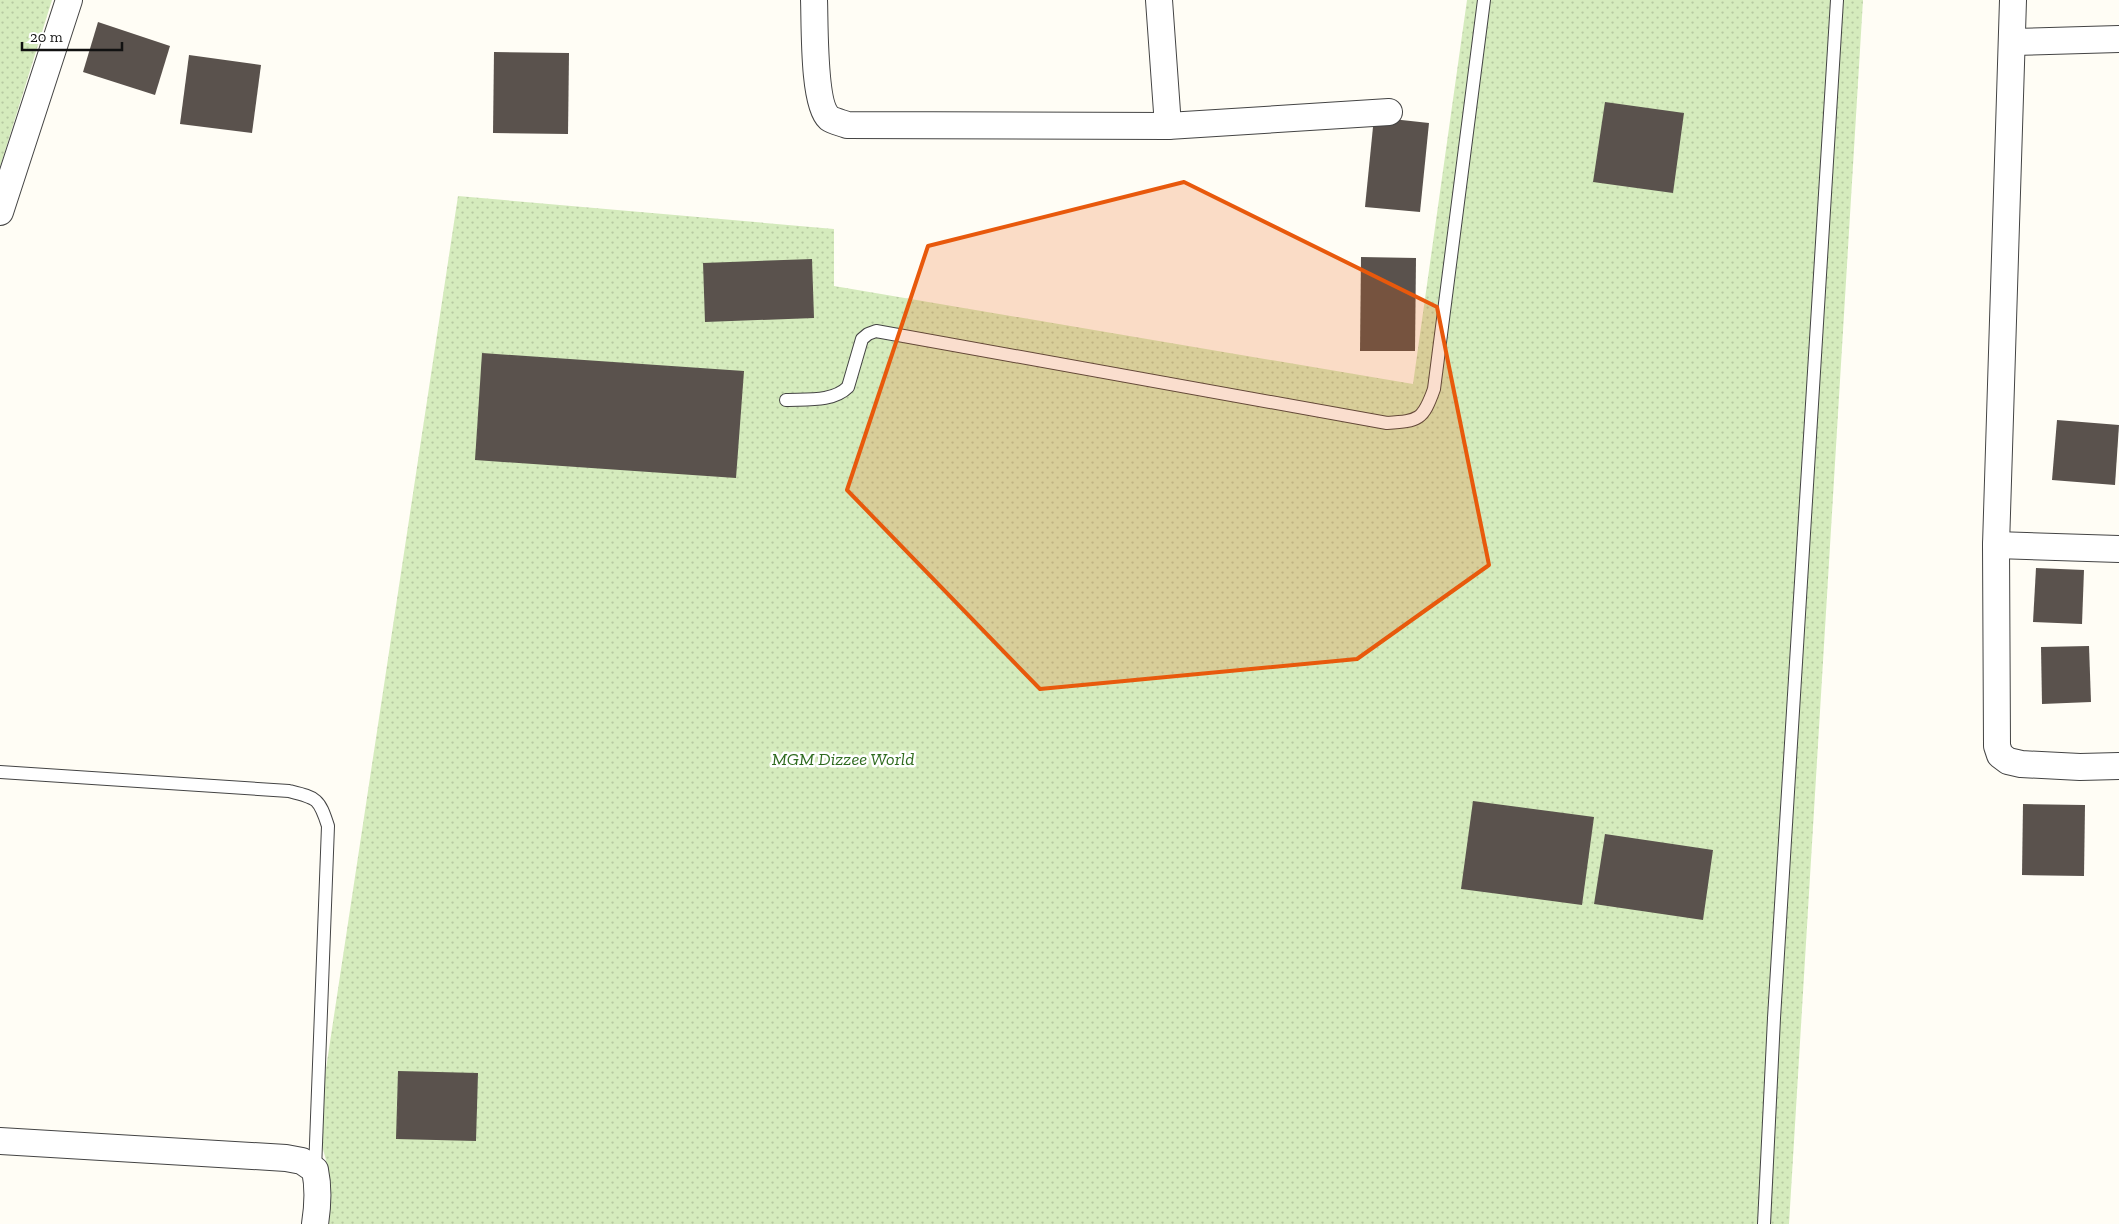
<svg xmlns="http://www.w3.org/2000/svg" width="2119" height="1224" viewBox="0 0 2119 1224" font-family="'Zilla Slab',serif">
	<defs>
		<pattern id="grass-dots" width="8" height="8" patternUnits="userSpaceOnUse" patternTransform="scale(1.25)"><rect width="8" height="8" fill="#d5ebbd"/><path d="M2 2h.1M6 6h.1" fill="none" stroke="#b6c8a1" stroke-width="1.8" stroke-linecap="round"/></pattern>
	</defs>
	<rect width="100%" height="100%" fill="#fffdf5"/>
	<g fill="url(#grass-dots)">
		<polygon points="0,0 52,0 0,167"/>
		<polygon points="1467,0 1863,0 1789,1224 318,1224 326,1160 317,1128 458,196 834,229 834,286 1413,384"/>
	</g>
	<g fill="#5a524d">
		<polygon points="98,22 170,46 155,95 83,72"/>
		<polygon points="494,52 569,53 568,134 493,133"/>
		<polygon points="189,55 261,65 252,133 180,124"/>
		<polygon points="1605,102 1684,113 1673,193 1593,182"/>
		<polygon points="1374,117 1429,123 1420,212 1365,207"/>
		<polygon points="1361,257 1416,258 1415,351 1360,351"/>
		<polygon points="812,259 814,318 705,322 703,263"/>
		<polygon points="482,353 744,371 736,478 475,460"/>
		<polygon points="2057,420 2119,425 2115,485 2052,480"/>
		<polygon points="2036,568 2084,570 2082,624 2033,622"/>
		<polygon points="2089,646 2091,702 2042,704 2041,647"/>
		<polygon points="1473,801 1594,817 1582,905 1461,889"/>
		<polygon points="2023,804 2085,805 2084,876 2022,875"/>
		<polygon points="1605,834 1713,850 1703,920 1594,904"/>
		<polygon points="398,1071 478,1073 476,1141 396,1139"/>
	</g>
	<g fill="none" stroke-linecap="round" stroke-linejoin="round">
		<defs>
			<g id="service">
				<path d="M786,400C807,399 833,402 848,387L862,339L868,334L876,331L1387,423C1419,421 1423,420 1434,389L1484,0"/>
				<path d="M0,772L289,791C317,798 319,798 328,826L315,1170"/>
				<polyline points="1764,1224 1774,1018 1837,0"/>
			</g>
			<g id="minor">
				<path d="M814,0C815,23 813,104 829,118C833,121 842,123 847,125L1168,126L1389,112"/>
				<polyline points="1159,0 1168,126"/>
				<polyline points="2013,0 1996,545 1997,746 2000,755 2008,761 2021,764 2080,767 2119,766"/>
				<polyline points="2012,42 2119,39"/>
				<polyline points="0,212 69,0"/>
				<polyline points="1996,545 2119,549"/>
				<path d="M0,1141L286,1158L302,1161L315,1170C319,1189 318,1205 315,1224"/>
			</g>
		</defs>
		<use href="#service" stroke="#444" stroke-width="14"/>
		<use href="#minor" stroke="#444" stroke-width="28"/>
		<use href="#service" stroke="#fff" stroke-width="12"/>
		<use href="#minor" stroke="#fff" stroke-width="26"/>
	</g>
	<path fill="#e8590c" fill-opacity="0.2" stroke="#e8590c" stroke-width="4" stroke-linejoin="round" d="M1184,182L1437,307L1489,565L1357,659L1040,689L847,490L928,246Z"/>
	<g text-anchor="middle" dominant-baseline="central" stroke-width="5" stroke-linejoin="round" paint-order="stroke">
		<g font-size="18" font-style="italic" fill="#2f6b1f" stroke="#fff">
			<text x="843" y="759">MGM Dizzee World</text>
		</g>
	</g>
	<path d="M22 42v8h100v-8" fill="none" stroke="#111111" stroke-width="2.5"/>
	<text x="30" y="42" font-size="15" fill="#111111" stroke="#ffffff" stroke-width="4" paint-order="stroke">20 m</text>
</svg>
